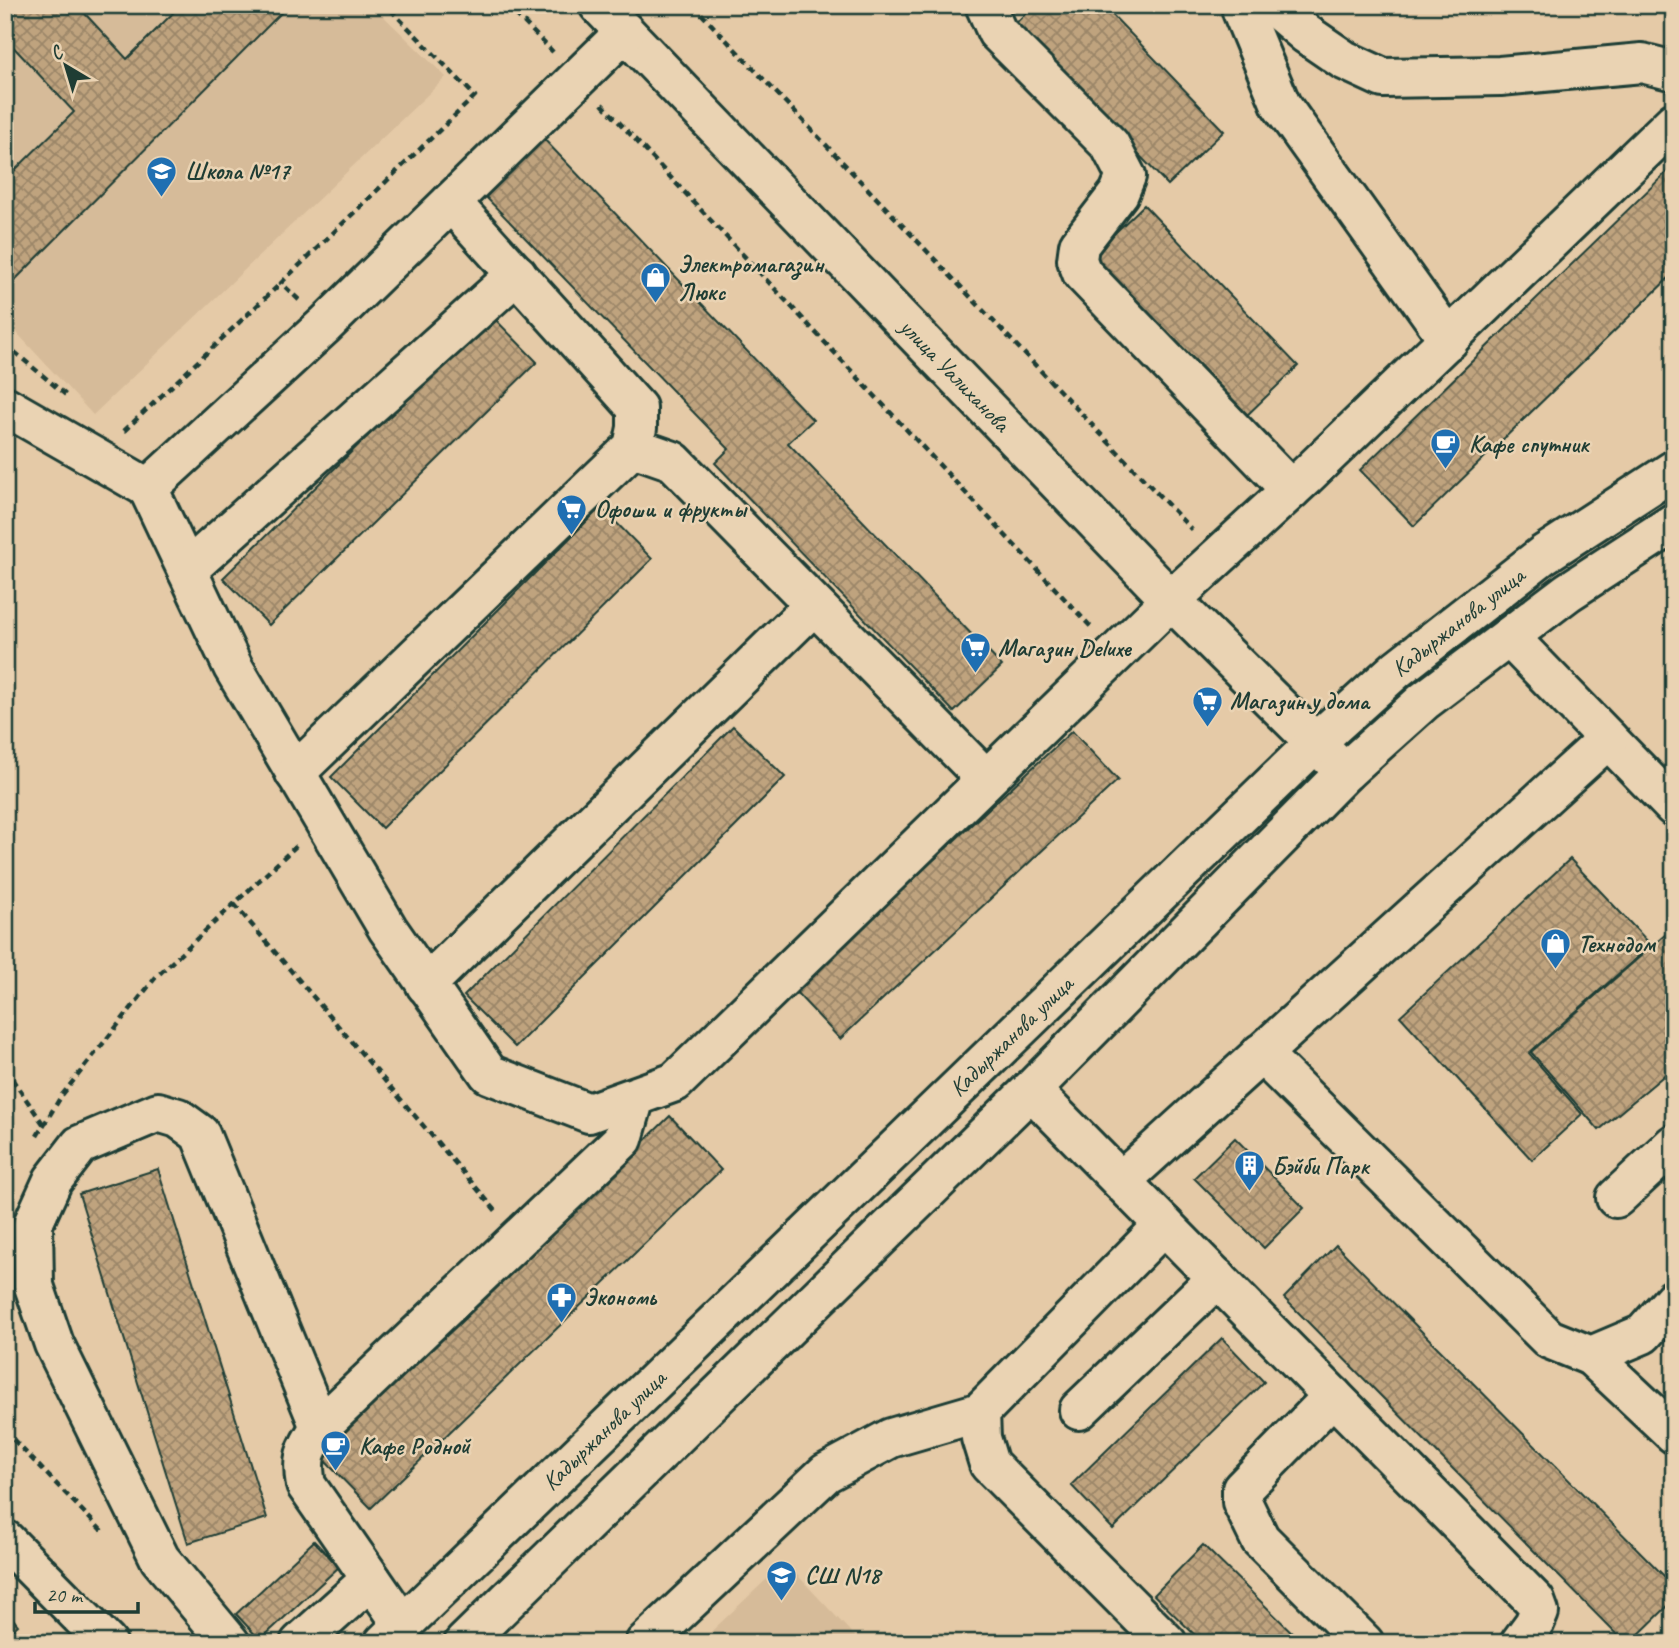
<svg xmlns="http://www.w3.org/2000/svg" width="1679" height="1648" viewBox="0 0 1679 1648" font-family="Caveat,sans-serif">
	<defs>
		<pattern id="building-cross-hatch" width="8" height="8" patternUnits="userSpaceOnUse" patternTransform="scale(1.75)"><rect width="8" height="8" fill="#bfa37e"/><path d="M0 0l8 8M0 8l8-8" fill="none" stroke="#9b8668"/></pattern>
	</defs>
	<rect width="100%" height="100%" fill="#e5caa7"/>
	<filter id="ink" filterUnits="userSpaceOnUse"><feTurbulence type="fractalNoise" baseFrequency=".0143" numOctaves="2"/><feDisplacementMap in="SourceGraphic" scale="14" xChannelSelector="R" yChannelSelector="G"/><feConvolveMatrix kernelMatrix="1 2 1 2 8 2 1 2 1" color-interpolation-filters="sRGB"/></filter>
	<g filter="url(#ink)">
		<g fill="#d6bb99">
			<polygon points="5,5 372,5 446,77 93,415 5,320"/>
			<polygon points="785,1562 861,1643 699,1643"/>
		</g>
		<g fill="url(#building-cross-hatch)" stroke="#1f3d34" stroke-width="2">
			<polygon points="5,5 77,5 127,59 181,5 289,5 10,285 5,280 5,180 74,112 5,38"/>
			<polygon points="1034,5 1103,5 1224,131 1168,185 1014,25"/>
			<polygon points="540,135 813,420 788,443 1002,666 954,712 715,463 729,449 481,192"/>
			<polygon points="1674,165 1674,273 1414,526 1360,470"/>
			<polygon points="1144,205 1298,366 1242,420 1088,259"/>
			<polygon points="491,315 537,362 269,625 223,578"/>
			<polygon points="601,507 652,559 382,828 331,777"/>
			<polygon points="733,726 785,777 515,1047 464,996"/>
			<polygon points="1072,731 1118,780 840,1039 794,990"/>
			<polygon points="1570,859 1651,945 1529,1053 1582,1114 1532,1160 1400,1016"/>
			<polygon points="1674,927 1674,1067 1599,1130 1531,1052"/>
			<polygon points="670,1116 721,1170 371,1508 320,1456"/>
			<polygon points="1235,1138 1304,1208 1264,1248 1194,1178"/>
			<polygon points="158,1169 267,1518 188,1543 79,1194"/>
			<polygon points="1336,1245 1674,1586 1674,1600 1630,1643 1625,1643 1284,1298"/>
			<polygon points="1222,1338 1264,1382 1113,1529 1071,1485"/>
			<polygon points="314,1541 339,1567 260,1640 236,1614"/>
			<polygon points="1203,1545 1303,1643 1203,1643 1154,1595"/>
			<polygon points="5,1609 18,1625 5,1636"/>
		</g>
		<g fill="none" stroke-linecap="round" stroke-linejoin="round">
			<defs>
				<g id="minor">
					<polyline points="599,5 1171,600 1345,772"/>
					<polyline points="985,5 997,32 1110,145 1126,176 1119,193 1079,245 1077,260 1082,273 1291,490"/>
					<polyline points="1242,5 1242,11 1281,105 1449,340"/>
					<polyline points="1272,5 1306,34 1344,60 1383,78 1500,76 1642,63 1674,71"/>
					<polyline points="5,406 148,488 325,325 625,32"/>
					<polyline points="633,447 673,461 986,779"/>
					<polyline points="148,488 233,667 388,929 489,1074 589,1113 675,1082 1171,600 1305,477 1674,122"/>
					<polyline points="187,570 517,274"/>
					<polyline points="1509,637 1674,807"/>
					<polyline points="295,773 633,447 637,428 637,408 451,202"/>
					<polyline points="426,985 814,605"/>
					<polyline points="1261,1053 1549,1339 1591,1356 1643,1334 1674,1299"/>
					<polyline points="1031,1090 1535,1601 1539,1612 1534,1624 1520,1643"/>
					<polyline points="1121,1181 1608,739"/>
					<polyline points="1616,1198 1674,1144"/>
					<polyline points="1164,1225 980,1412 981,1438 989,1464 1167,1643"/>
					<polyline points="1591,1356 1674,1434"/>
					<polyline points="1333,1396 1242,1489 1242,1502 1260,1539 1364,1643"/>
					<polyline points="1079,1410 1217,1278"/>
					<path d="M403,1625L306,1485C301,1456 305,1451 320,1427L623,1139L635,1097"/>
					<polyline points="230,1643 160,1559 54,1344 34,1286 33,1224 53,1180 80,1145 158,1112 178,1118 200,1134 320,1427"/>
					<polyline points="300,1643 371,1579"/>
					<polyline points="645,1643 826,1473 891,1438 980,1412"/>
				</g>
				<g id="major">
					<polyline points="5,1540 107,1643"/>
					<polyline points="384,1643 1316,742 1397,669 1543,555 1674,470"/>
					<polyline points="464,1643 1031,1090 1345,772 1424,701 1568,592 1674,523"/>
				</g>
			</defs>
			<use href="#minor" stroke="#1f3d34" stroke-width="44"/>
			<use href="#major" stroke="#1f3d34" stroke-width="44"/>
			<g stroke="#1f3d34" stroke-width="4.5" stroke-dasharray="7 5" stroke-linecap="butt">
				<polyline points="507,5 553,52"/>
				<polyline points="693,5 1192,530"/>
				<polyline points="602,104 1091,627"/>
				<polyline points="299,300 281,283 475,96 386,5"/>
				<polyline points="5,344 67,396"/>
				<polyline points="124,431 281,283"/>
				<polyline points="234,904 497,1212"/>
				<polyline points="5,1069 44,1125"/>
				<polyline points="37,1136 62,1095 156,977 296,846"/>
				<polyline points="5,1431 105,1534"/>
			</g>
			<use href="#minor" stroke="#ead3b3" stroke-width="38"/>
			<use href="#major" stroke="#ead3b3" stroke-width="38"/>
		</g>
	</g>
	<defs>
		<symbol id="school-pin" viewBox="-11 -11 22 30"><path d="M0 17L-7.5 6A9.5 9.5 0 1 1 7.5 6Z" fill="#1f6fb2" stroke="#ead3b3"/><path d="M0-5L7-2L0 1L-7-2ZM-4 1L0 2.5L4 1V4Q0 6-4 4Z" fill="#fff"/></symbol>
		<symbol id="shop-pin" viewBox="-11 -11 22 30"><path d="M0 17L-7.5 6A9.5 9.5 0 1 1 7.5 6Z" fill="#1f6fb2" stroke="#ead3b3"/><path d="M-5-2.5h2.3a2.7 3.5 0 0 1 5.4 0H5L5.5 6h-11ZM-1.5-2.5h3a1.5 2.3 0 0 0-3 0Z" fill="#fff"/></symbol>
		<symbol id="cafe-pin" viewBox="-11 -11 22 30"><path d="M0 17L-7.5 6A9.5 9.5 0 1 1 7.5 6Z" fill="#1f6fb2" stroke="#ead3b3"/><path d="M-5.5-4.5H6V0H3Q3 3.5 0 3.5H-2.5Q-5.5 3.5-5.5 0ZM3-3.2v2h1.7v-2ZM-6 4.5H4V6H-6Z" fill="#fff"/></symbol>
		<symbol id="supermarket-pin" viewBox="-11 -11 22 30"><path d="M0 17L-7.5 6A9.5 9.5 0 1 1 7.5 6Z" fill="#1f6fb2" stroke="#ead3b3"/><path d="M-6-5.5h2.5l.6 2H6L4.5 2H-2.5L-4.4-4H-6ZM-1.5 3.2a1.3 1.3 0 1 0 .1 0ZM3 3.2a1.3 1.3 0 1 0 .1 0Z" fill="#fff"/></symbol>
		<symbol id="building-pin" viewBox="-11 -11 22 30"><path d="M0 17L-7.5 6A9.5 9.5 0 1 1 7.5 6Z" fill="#1f6fb2" stroke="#ead3b3"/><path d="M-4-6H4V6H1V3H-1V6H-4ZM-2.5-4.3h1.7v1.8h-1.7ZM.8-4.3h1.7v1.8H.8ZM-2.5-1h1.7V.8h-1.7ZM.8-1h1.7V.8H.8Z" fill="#fff"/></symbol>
		<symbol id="pharmacy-pin" viewBox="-11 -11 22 30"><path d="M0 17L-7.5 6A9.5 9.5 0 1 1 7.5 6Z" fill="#1f6fb2" stroke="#ead3b3"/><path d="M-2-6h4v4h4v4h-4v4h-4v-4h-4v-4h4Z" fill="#fff"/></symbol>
	</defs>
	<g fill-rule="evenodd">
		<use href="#school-pin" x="144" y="154" width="35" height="47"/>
		<use href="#shop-pin" x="638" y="260" width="35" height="47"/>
		<use href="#cafe-pin" x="1428" y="426" width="35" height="47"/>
		<use href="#supermarket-pin" x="554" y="492" width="35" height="47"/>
		<use href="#supermarket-pin" x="958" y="630" width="35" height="47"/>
		<use href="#supermarket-pin" x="1190" y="684" width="35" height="47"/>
		<use href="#shop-pin" x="1538" y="926" width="35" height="47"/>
		<use href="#building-pin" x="1232" y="1148" width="35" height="47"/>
		<use href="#pharmacy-pin" x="544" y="1280" width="35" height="47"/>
		<use href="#cafe-pin" x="318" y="1428" width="35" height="47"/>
		<use href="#school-pin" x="764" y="1558" width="35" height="47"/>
	</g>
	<g text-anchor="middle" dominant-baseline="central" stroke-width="5" stroke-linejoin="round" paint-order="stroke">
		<g font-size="24" font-weight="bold" fill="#1f3d34" stroke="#ead3b3" text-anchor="start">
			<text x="185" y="171">Школа №17</text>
			<text x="678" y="264">Электромагазин<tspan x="678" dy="28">Люкс</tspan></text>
			<text x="1469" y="444">Кафе спутник</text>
			<text x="595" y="509">Офоши и фрукты</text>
			<text x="998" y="648">Магазин Deluxe</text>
			<text x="1230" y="701">Магазин у дома</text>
			<text x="1578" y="944">Технодом</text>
			<text x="1272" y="1166">Бэйби Парк</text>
			<text x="584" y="1297">Экономь</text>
			<text x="359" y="1446">Кафе Родной</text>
			<text x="805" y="1575">СШ N18</text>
		</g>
		<g font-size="24" fill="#1f3d34" stroke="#ead3b3">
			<text transform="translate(955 375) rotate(46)">улица Уалиханова</text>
			<text transform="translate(1458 622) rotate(-38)">Кадыржанова улица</text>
			<text transform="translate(1011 1036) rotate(-44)">Кадыржанова улица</text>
			<text transform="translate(604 1430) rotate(-44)">Кадыржанова улица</text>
		</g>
	</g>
	<rect width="1679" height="1648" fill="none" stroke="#ead3b3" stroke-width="28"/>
	<rect x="14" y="14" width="1651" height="1620" fill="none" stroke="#1f3d34" stroke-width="2.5" filter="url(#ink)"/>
	<g transform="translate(66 66) rotate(322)" stroke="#ead3b3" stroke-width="5" paint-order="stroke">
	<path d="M0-5L12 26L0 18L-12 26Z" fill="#1f3d34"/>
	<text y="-10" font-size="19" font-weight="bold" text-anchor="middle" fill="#1f3d34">С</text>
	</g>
	<path d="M35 1602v10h103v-10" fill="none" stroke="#1f3d34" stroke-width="3.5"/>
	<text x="46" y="1602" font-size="21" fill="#1f3d34" stroke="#ead3b3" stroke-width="5" paint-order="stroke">20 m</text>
</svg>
